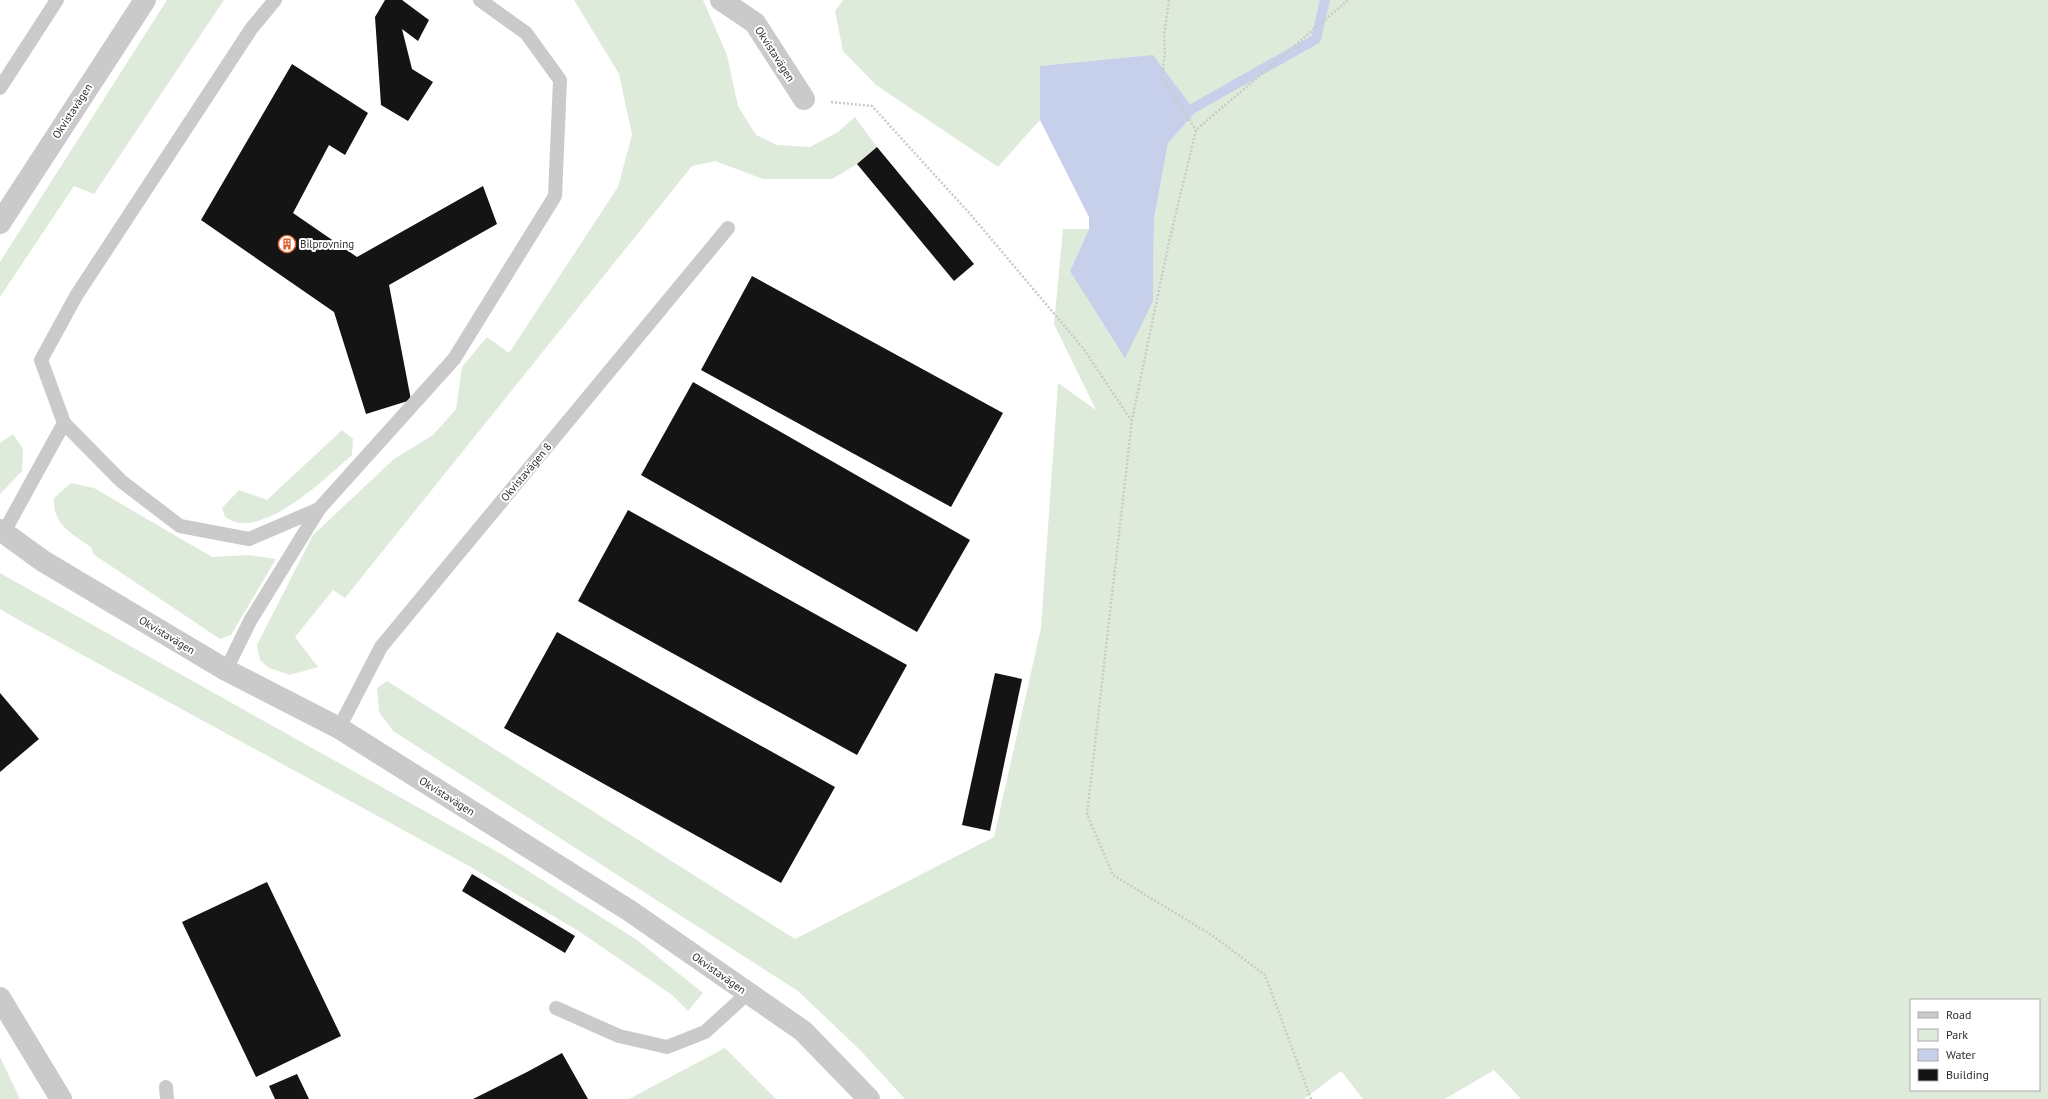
<svg xmlns="http://www.w3.org/2000/svg" width="2048" height="1099" viewBox="0 0 2048 1099" font-family="'PT Sans',sans-serif">
	<rect width="100%" height="100%" fill="#fff"/>
	<g fill="#deebda" fill-rule="evenodd">
		<polygon points="167,0 224,0 94,194 74,186 0,297 0,262"/>
		<polygon points="574,0 703,0 727,55 738,106 756,135 777,145 810,147 838,132 855,117 877,147 857,164 832,179 763,179 715,161 692,166 345,598 333,590 295,637 318,667 290,675 269,668 260,660 257,645 313,535 394,459 433,435 456,409 462,367 487,337 509,353 618,187 632,135 619,74"/>
		<path d="M843,0H2048V1099H1521L1494,1070L1445,1099H1363L1341,1071L1304,1099H905L860,1050L798,991L393,731L379,712L377,688L387,681L795,939L994,837L1041,628L1058,383L1096,410L1054,324L1063,229H1089L1070,271L1153,301L1154,219L1168,143L1196,112L1040,66V120L998,167L876,85L843,51L835,11ZM1911,1000H2039V1090H1911Z"/>
		<path d="M342,430L353,439L352,455C327,477 278,524 243,523C237,523 230,520 225,517L222,508L239,490L267,500Z"/>
		<polygon points="13,434 23,449 22,471 0,494 0,443"/>
		<path d="M71,483L94,488L212,557L249,555L276,559L231,635L220,639L93,554L92,548C73,534 52,525 54,498Z"/>
		<polygon points="0,573 503,855 637,940 703,993 688,1011 672,995 580,932 469,866 15,618 0,609"/>
		<polygon points="725,1048 776,1099 629,1099"/>
		<polygon points="0,1057 20,1099 0,1099"/>
	</g>
	<polygon fill="#c7d0eb" points="1153,55 1196,112 1168,143 1154,219 1153,301 1125,358 1070,271 1089,229 1089,217 1040,120 1040,66"/>
	<g fill="none" stroke-linecap="round" stroke-linejoin="round">
		<polyline stroke="#c7d0eb" stroke-width="10" points="1181,115 1316,39 1325,0"/>
	</g>
	<g fill="#141414">
		<polygon points="385,0 402,0 429,20 418,41 402,29 412,69 433,82 408,121 381,105 375,17"/>
		<polygon points="292,64 368,113 345,155 329,145 293,213 357,257 483,186 497,224 389,285 411,400 366,414 334,312 201,220"/>
		<polygon points="877,147 974,264 954,281 857,164"/>
		<polygon points="752,276 1003,413 951,507 701,370"/>
		<polygon points="693,382 970,540 917,632 641,475"/>
		<polygon points="628,510 907,665 857,755 578,601"/>
		<polygon points="557,632 835,787 781,883 504,728"/>
		<polygon points="995,673 1022,679 990,831 962,825"/>
		<polygon points="0,693 39,739 0,772"/>
		<polygon points="472,874 575,936 565,953 462,891"/>
		<polygon points="267,882 341,1036 256,1077 182,922"/>
		<polygon points="562,1053 588,1099 473,1099 527,1072"/>
		<polygon points="297,1074 309,1099 275,1099 269,1086"/>
	</g>
	<g fill="none" stroke-linecap="round" stroke-linejoin="round">
		<g stroke="#cacaca" stroke-width="2.5" stroke-dasharray="2 2" stroke-linecap="butt">
			<polyline points="1169,0 1164,36 1165,52 1162,78 1196,130"/>
			<polyline points="831,102 872,106 971,215 1083,348 1131,420"/>
			<polyline points="1311,1099 1265,975 1213,936 1113,875 1087,814 1132,420 1169,242 1196,130 1348,0"/>
		</g>
		<g stroke="#cacaca" stroke-width="14">
			<polyline points="0,88 57,0"/>
			<polyline points="64,423 121,481 180,526 249,539 319,509"/>
			<polyline points="4,532 64,423 41,360 76,296 251,29 275,0"/>
			<polyline points="226,670 250,621 319,509 454,359 555,196 560,80 526,33 480,0"/>
			<polyline points="339,728 381,647 728,228"/>
			<polyline points="556,1008 619,1036 667,1047 705,1032 748,993"/>
			<polyline points="166,1087 167,1099"/>
		</g>
		<g stroke="#cacaca" stroke-width="22">
			<polyline points="721,0 755,23 804,99"/>
			<polyline points="0,223 145,0"/>
			<polyline points="0,530 43,561 226,670 339,728 630,911 803,1031 869,1099"/>
			<polyline points="0,998 61,1099"/>
		</g>
	</g>
	<defs>
		<symbol id="building-ring" viewBox="-11 -11 22 22"><circle r="9.5" fill="#fff" stroke="#e36130" stroke-width="1.5"/><path d="M-4-6H4V6H1V3H-1V6H-4ZM-2.5-4.3h1.7v1.8h-1.7ZM.8-4.3h1.7v1.8H.8ZM-2.5-1h1.7V.8h-1.7ZM.8-1h1.7V.8H.8Z" fill="#e36130"/></symbol>
	</defs>
	<g fill-rule="evenodd">
		<use href="#building-ring" x="277" y="234" width="20" height="20"/>
	</g>
	<g text-anchor="middle" dominant-baseline="central" stroke-width="4" stroke-linejoin="round" paint-order="stroke">
		<g font-size="11" fill="#2d2d2d" stroke="#fff">
			<text transform="translate(775 54) rotate(57)">Okvistavägen</text>
			<text transform="translate(72 111) rotate(-57)">Okvistavägen</text>
			<text transform="translate(526 472) rotate(-50)">Okvistavägen 8</text>
			<text transform="translate(167 635) rotate(31)">Okvistavägen</text>
			<text transform="translate(447 796) rotate(32)">Okvistavägen</text>
			<text transform="translate(719 973) rotate(35)">Okvistavägen</text>
		</g>
		<g font-size="11" fill="#2d2d2d" stroke="#fff" text-anchor="start">
			<text x="300" y="244">Bilprovning</text>
		</g>
	</g>
	<rect x="1910" y="999" width="130" height="92" fill="#ffffff" stroke="#ababab"/>
	<rect x="1918" y="1012" width="20" height="6" fill="#cacaca" stroke="#ababab"/>
	<text x="1946" y="1019" font-size="12" fill="#2d2d2d">Road</text>
	<rect x="1918" y="1029" width="20" height="12" fill="#deebda" stroke="#ababab"/>
	<text x="1946" y="1039" font-size="12" fill="#2d2d2d">Park</text>
	<rect x="1918" y="1049" width="20" height="12" fill="#c7d0eb" stroke="#ababab"/>
	<text x="1946" y="1059" font-size="12" fill="#2d2d2d">Water</text>
	<rect x="1918" y="1069" width="20" height="12" fill="#141414" stroke="#ababab"/>
	<text x="1946" y="1079" font-size="12" fill="#2d2d2d">Building</text>
</svg>
